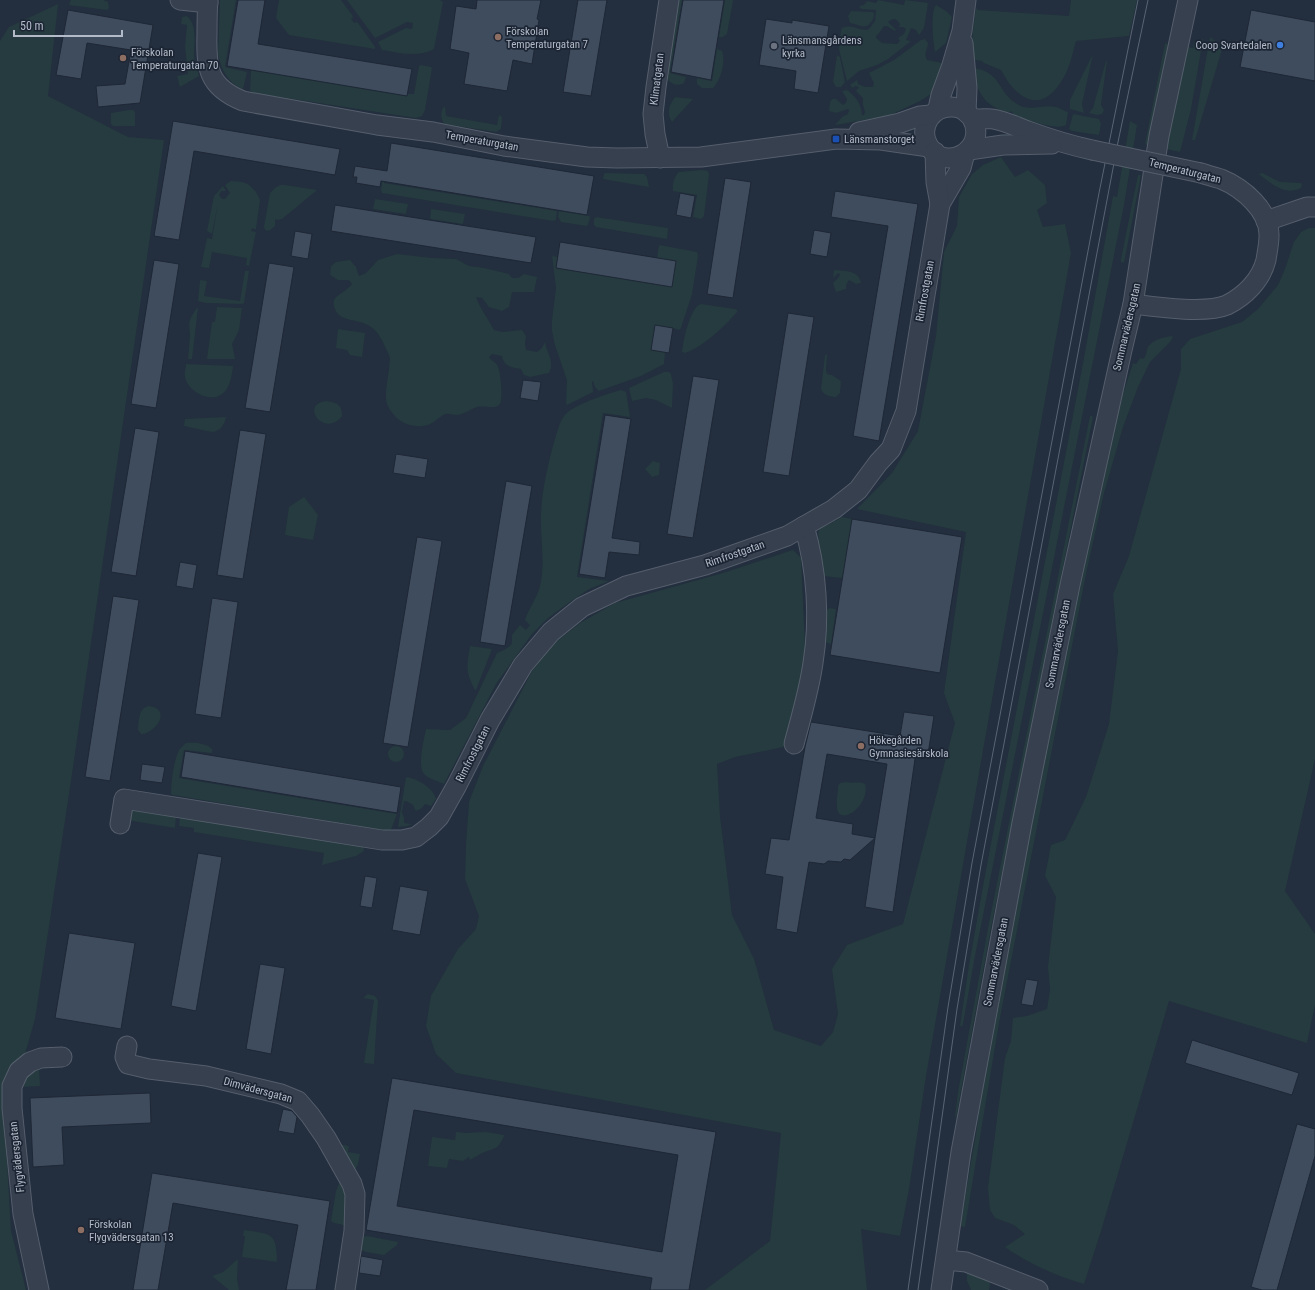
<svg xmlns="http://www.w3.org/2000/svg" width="1315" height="1290" viewBox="0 0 1315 1290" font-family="'Roboto Condensed',sans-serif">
	<rect width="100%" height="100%" fill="#232e3e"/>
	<g fill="#253b3f" fill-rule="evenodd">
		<polygon points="71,0 103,0 108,2 109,8 107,10 69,5"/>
		<path d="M220,0H236L225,67L247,72L243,89C228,84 220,67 218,53Z"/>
		<polygon points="279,0 341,0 352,15 353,18 351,19 354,23 357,22 358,23 375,47 375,49 289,35 276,18"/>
		<path d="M347,0H440L443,2L434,49C418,58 400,53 382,50L378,42L406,28L412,29L413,23L407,22L375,38Z"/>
		<path d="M677,0H682L670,73L686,77L684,83C677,87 670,84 666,77Z"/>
		<polygon points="725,0 733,0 733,1 727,34 723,37 719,37"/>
		<path d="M878,0L904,5L905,0L928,3L924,28L919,35L916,30L911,28L906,40L911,41L888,59L877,65L859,71L847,81L839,49L841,30L842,28C853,23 859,32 869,29L875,21L876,10L861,9L859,6L864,5L867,1L876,3ZM894,19L897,20L900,24L899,27H903L906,29L904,34L898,38L900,41L897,44L882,43L876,38V36L879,33L884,26H887L895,31L896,30L888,22L891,20Z"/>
		<path d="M1071,0H1137L1129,36L1076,41C1073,51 1071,62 1067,71C1055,96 1037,113 1013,88C1008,83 1005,76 1001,70L984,63L982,61L975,60L973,68C1001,71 998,93 1017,104C1029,112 1043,104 1056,107C1060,108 1064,111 1068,112L1066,125C1056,131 1026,119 1014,116L1012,111L1007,113C1000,110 991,106 986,101C966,79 972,35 976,8L978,10L1069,16Z"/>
		<polygon points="58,4 48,96 128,137 164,140 72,774 35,1019 25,1054 7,1074 3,1095 11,1231 26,1290 0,1290 0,41 9,27"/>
		<path d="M936,5L946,11L952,17L946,43L935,52C933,42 930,13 936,5Z"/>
		<path d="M851,11L872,12L874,13C874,17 874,19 871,22C866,31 858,24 850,23L848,16Z"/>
		<path d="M187,16C198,26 194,44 194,57C195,63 197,69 199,76L180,87L177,76L188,74L185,47L187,25L181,24L182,17Z"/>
		<polygon points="1210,37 1223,46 1196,137 1195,140 1192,140"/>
		<path d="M925,39L928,43C928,49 923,53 927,60L942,63L933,89L931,94L920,101L888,116L835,125L842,117L848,114L849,110L848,109L836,113L829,111L830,102L832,99H836L843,105L846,103L847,99L842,91L847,90C856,97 861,103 862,115H864L865,112L863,105V98L856,91L859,87L855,86L853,88L850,85L857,80L858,84L865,87H873L874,83L869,73L894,60L921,40Z"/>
		<polygon points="1203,39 1191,109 1180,152 1166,149 1170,125 1188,47 1193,48 1194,42"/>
		<polygon points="1165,43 1168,44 1167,52 1147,145 1145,144"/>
		<path d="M717,49L722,51C726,61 721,80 713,88H702L697,84V78L712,81Z"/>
		<polygon points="1093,54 1082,104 1084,113 1070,109 1070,100"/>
		<polygon points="837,55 840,57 845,82 841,87 836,87 833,82"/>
		<polygon points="1106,61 1107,61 1101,105 1104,110 1102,114 1097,115 1089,113 1093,108"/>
		<polygon points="421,65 431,67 432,68 425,110 422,116 416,118 254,93 250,91 251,70 407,96 408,94 414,94 419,66"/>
		<path d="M675,97L693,99L672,122C666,113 669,105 675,97Z"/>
		<path d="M445,106L446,116L497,125L499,115L502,117L501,129L496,132L445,124C440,120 440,110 445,106Z"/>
		<polygon points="129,110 133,110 135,112 135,126 113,126 111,124 111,113"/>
		<polygon points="1073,114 1099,119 1101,124 1099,135 1072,131 1069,129"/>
		<polygon points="1130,121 1137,125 1124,205 975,956 963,1024 962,1026 960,1026 969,965 985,875 1084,358 1113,196 1117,197"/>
		<polygon points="1001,157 1015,177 1028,170 1045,185 1047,203 1037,210 1043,227 1065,224 1071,253 985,739 926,1076 909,1189 900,1236 861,1229 867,1290 705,1290 770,1241 781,1133 456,1073 436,1054 426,1026 431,996 458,949 476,929 479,916 465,879 466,845 469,802 483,766 531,673 548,648 580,623 615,603 723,573 793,550 801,558 805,647 802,690 790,738 783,747 735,757 717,764 720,816 732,915 754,959 774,1030 821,1046 833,1032 838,1014 832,969 847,945 903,924 955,723 944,693 966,532 857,509 892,473 918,431 936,336 944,252 957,226 959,197 972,174 983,165"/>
		<path d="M702,170L708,171L709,174L704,216L701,219L693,217L697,195L673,191C672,185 674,176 679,172Z"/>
		<polygon points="384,171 386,171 384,183 557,211 556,220 553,221 382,193 381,190"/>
		<polygon points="605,173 644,174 647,177 649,187 603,179 604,174"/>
		<path d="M1262,173L1280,182L1300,183L1302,184L1301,188C1285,196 1272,184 1260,175L1259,174Z"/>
		<polygon points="1138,175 1141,175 1124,263 1121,262 1121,259"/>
		<path d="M231,181C246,181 254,185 260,200L256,229H254L252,228L251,231L256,232L249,266L246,265L247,258L212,252L209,268L201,267L207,238L212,239L218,203L212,234L207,231L214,196L223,186L226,191H221L219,195L222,199H225L230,193L225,185Z"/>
		<path d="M280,185H285L317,190L282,219L277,220L275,219V226C271,229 270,232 265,230L264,227L270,193L275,188Z"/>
		<polygon points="375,199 408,204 406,214 373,209"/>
		<polygon points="431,209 465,214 463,224 430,219"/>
		<polygon points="559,211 589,216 590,217 589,222 587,226 561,222 558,217"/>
		<polygon points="596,217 668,228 667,239 596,227 594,225 594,219"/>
		<path d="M1309,228H1315V759L1285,891L1315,934V1005L1307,1043L1169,1001L1101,1231L1084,1284C1056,1276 1029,1264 1005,1247L1025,1234L1014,1225L995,1218L990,1210L988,1188L1005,1058L1011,1041L1013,1018L1027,1016L1047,1009L1050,990L1048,967L1056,897L1045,876L1051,845L1065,840L1086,797L1109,724L1118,651L1113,594L1129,556L1181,369V349L1190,339L1242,322L1258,309L1278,285L1285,269L1294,242L1301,232Z"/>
		<polygon points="659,245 697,252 698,256 692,294 681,328 679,330 673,328 665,352 664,364 641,376 599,391 595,387 593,381 592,382 593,392 567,405 566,403 567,380 555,345 552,331 552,320 556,288 552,256 558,257 556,268 671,287 676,261 657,258"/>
		<path d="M397,254L432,258L456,259L469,266L484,268L509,274L512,278H518L524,274L537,277L534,292H512L509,307L502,311L489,307L482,298L476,297C480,309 488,318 494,330L502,332L522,330L526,336L525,344L526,350L537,352L542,348L545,342C547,354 555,361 549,373L530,377L524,375L521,369C512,367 504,367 502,356L492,354L489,357C491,361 495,361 497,365C501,370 503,399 500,404C495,410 484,405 477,407C470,409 465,414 457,415C454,415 449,413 445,414C440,416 435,422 430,424C422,428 408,426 401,421C395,418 386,406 386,399C385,390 388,379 389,369C389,364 391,359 389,355C384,345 380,333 371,327C360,318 340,323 335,309C334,306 333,303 334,300C336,295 348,290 352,284L349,280H338L330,275L331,266L336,262L350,260L356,267L359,276L366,273L378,260Z"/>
		<path d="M834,270C845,271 859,270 861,283L856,284L849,280L846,285V289L836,292L833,283L839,277L840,274L838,273L833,278Z"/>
		<polygon points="245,271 249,271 244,303 242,304 206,303 198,301 200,280 207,281 204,296 240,301"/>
		<path d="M701,304L735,309L737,310V312C725,326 703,347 685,353L682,352C683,341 690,307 701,304Z"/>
		<polygon points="217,307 242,308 239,330 232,344 235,359 207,359 212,322 215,322"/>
		<polygon points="198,308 192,359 188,359 190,335 189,323 191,317 196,309"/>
		<polygon points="338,329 365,333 362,357 350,355 347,350 336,348"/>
		<path d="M1172,336L1173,337L1170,342L1150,362L1138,387L1123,427L1104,493L1086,574L999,1023L965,1227L960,1226L976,1134L989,1035L1069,622L1107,452L1122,397L1133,363L1136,364L1140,358L1143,359C1148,354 1145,353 1148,347C1152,340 1164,337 1172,336Z"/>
		<path d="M825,355H827L826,370L827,374L832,375L841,381L840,393L836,397C830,397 823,395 821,389Z"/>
		<path d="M186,364L233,366C232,374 231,383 226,390C215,406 188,393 185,377C184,373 186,368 186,364Z"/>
		<polygon points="664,372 669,372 671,374 673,384 672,408 656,400 646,398 632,401 629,388"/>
		<path d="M621,390L626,392L630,417L603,413L577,577L609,581L589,589L567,604L548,618L532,634L496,684L444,784C438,781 428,779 424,774C417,766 424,739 426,729L450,730L466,718L497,653L504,650L510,646L512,643V635L520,625L526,630L530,625L525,620C529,607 539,596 541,581C545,559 540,537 541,514C542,489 548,464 555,439C558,430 560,418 568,412C579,403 607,394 621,390Z"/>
		<path d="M326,401C337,403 342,404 342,416C324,439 299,404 326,401Z"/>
		<polygon points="1090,416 1092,416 1093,417 992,923 956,1118 955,1116 958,1092 989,923"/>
		<path d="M226,417C224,425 221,431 212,432L184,426L185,419Z"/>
		<polygon points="653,461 660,463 659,475 652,477 645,469"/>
		<polygon points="304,497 318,515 313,540 285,535 289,507"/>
		<polygon points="842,517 852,519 843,578 823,576 818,533 819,530 824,525 826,526"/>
		<polygon points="829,608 836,609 831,644 825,642 827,610"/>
		<path d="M470,646L492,649L476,690H475C465,671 467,666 470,646Z"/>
		<path d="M149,706C174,710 153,735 141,734L138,730C139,721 138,708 149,706Z"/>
		<path d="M186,743C194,742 207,743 212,749V753L184,750L179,778L397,814L391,830L388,831L173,795L171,794C171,782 174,760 179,750C181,747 184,745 186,743Z"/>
		<circle cx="396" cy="754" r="8"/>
		<path d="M406,777C416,778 434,788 436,799L431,806L425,804L422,808L416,811L413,805L406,801H404L402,812L404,818V823L412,824L407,826L398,827Z"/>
		<path d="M846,782C853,784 859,781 865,784C871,804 840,828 837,808C836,801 838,793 838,786L840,783Z"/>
		<polygon points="136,809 176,816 175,828 127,820 131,811"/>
		<polygon points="180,816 363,846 364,851 356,856 322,865 324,853 194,832 194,828 179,826"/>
		<polygon points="368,994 375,996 378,1001 374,1064 364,1063 374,1000 363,998"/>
		<polygon points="39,1067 40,1086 22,1087 28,1071"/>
		<path d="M456,1132L466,1133L486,1132L504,1135V1136C498,1150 495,1148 482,1153C478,1155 474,1158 470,1160L469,1157L463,1161L449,1159L447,1168L428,1166L432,1137L455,1140Z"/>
		<polygon points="339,1144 349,1146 348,1152 360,1154 358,1164 356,1168 353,1168"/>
		<path d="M340,1181C349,1195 347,1209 344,1225L334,1223L331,1221L336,1191Z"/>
		<path d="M244,1230C271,1234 277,1232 277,1262L242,1257L245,1236H243Z"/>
		<polygon points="367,1236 398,1242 397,1245 384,1255 366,1252 361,1250 362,1237"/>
		<polygon points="238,1259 237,1279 239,1290 229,1290 212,1276 223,1272"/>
		<polygon points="972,1273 989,1278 990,1285 989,1290 971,1290 967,1281 967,1274"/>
	</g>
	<g fill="#3f4c5e" stroke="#1e2735" fill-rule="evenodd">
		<polygon points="238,0 265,0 258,44 412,69 407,96 227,66"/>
		<polygon points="477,0 541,0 537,19 539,20 532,64 513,60 507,91 464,84 469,53 450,49 456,6 476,9"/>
		<polygon points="578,0 607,0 591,96 563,92"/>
		<polygon points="683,0 724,0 711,80 671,72"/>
		<polygon points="68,10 153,25 140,103 98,107 96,86 125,84 131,50 87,43 81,79 56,75"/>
		<polygon points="1251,10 1315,22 1315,81 1240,67"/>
		<polygon points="766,19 792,23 792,20 829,26 818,93 794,89 796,71 759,65"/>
		<polygon points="173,121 340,149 335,175 194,151 179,240 154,236"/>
		<polygon points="391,143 594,176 587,215 381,181 380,187 356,183 357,177 353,177 355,166 387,171"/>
		<polygon points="725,178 751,182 733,298 707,294"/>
		<polygon points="835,191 918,204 879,441 853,436 888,226 831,217"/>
		<polygon points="680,193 695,196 691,218 676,215"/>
		<polygon points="335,205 536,237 531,263 331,231"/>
		<polygon points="814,230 831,233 827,257 810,254"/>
		<polygon points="295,231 312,234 308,259 291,256"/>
		<polygon points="560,242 676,261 672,287 556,268"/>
		<polygon points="154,260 179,264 156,408 131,404"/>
		<polygon points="269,263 294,267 270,412 245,408"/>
		<polygon points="788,313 814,317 789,476 763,472"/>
		<polygon points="655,325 673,328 669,353 651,350"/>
		<polygon points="693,376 719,380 693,538 667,534"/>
		<polygon points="523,380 541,382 538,401 520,398"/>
		<polygon points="605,415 631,419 612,538 640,542 639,555 609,552 605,578 579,574"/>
		<polygon points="135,428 159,432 136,576 111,572"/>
		<polygon points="240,430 266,434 243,579 217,575"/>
		<polygon points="396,454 428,459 425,478 393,473"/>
		<polygon points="506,481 532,486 505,646 480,642"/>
		<polygon points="852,519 962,537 940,673 830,655"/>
		<polygon points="417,537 442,541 408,747 383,743"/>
		<polygon points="180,562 197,565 193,589 176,586"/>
		<polygon points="113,596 139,600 110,781 85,777"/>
		<polygon points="212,598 238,602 221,718 195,714"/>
		<path d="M904,712L934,716L928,754L916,752L893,912L865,907L875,838L850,860L844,859L841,862L828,861L824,864L809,862L797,933L776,929L783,877L765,874L771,838L789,840L805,747L811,722L900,736ZM827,754L887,764L875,838L852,834L853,824L816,818Z"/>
		<polygon points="185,751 401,787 397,813 181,777"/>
		<polygon points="142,764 165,767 162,783 140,780"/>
		<polygon points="198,853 222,857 196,1011 171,1006"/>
		<polygon points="365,876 377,878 372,908 360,906"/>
		<polygon points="400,886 428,891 420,935 392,930"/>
		<polygon points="69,933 135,943 121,1029 55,1018"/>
		<polygon points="260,964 285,968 271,1054 246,1049"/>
		<polygon points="1026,979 1038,981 1033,1006 1021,1004"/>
		<polygon points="1192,1040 1299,1073 1292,1095 1185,1063"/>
		<path d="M392,1078L716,1132L689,1290H650L652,1278L366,1230ZM414,1110L678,1155L662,1252L397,1206Z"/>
		<polygon points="150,1093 151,1123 62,1127 64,1165 33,1167 30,1098"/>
		<polygon points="283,1109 292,1111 297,1117 294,1134 278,1131"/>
		<polygon points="1297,1124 1315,1129 1315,1156 1277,1290 1262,1290 1251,1287"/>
		<polygon points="152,1173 330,1201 316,1290 286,1290 298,1225 173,1203 158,1290 133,1290"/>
		<polygon points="361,1256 383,1260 380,1276 359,1273"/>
	</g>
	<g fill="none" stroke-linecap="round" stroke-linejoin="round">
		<defs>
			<g id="minor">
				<polyline points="180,0 208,3"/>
				<path d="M208,0C207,11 207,23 207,34C206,68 208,87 243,101L377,125L433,132L504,146L587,157L617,158L701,157L836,139L881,140L929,147"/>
				<polyline points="963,43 967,88 966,112"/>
				<polyline points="938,109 941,95 952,65 962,31 966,0"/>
				<path d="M972,118C989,150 944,174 928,145C918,127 932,106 952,107C958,107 964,109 968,114C969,114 971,117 972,118C978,120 987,118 993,119C1005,121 1017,127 1028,131C1050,139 1069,145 1092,150"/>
				<polyline points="859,132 900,123 920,116 931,115"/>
				<polyline points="969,150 1003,145 1052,144"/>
				<polyline points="660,158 655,134 653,114 656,87 669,0"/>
				<polyline points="940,204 961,168 965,153"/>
				<polyline points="1266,221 1307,207 1315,207"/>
				<path d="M1133,304C1157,307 1206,314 1227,305C1245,296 1261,280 1266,260C1267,253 1269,244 1269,236C1270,211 1243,188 1221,179C1214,177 1207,175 1201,173"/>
				<path d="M794,744C801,717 809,691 813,663C820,619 817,569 804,526"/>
				<polyline points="120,824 124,799 382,840 402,840 416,837 429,827 439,817 457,785 490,720 523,665 551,632 582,607 626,586 705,565 787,536 834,509 858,490 878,463 891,449 906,411 940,204 936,182 935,152"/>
				<polyline points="127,1046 125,1057 128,1064 149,1069 206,1076 281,1094 298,1101 310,1115 326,1138 352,1184 355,1194 354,1231 345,1290"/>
				<polyline points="946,1260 966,1262 1038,1290"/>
				<polyline points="39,1290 23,1214 12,1108 12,1086 19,1071 30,1062 41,1058 62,1057"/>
				<polyline points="941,1290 961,1152 1022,823 1070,585 1122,350 1133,304 1159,136 1188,0"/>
			</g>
		</defs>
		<use href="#minor" stroke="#555e6c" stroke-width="21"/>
		<use href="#minor" stroke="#37404e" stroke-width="19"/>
		<g stroke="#596475" stroke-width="1">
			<polyline points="908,1290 948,1007 972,863 1099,193 1138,0"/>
			<polyline points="918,1290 957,1009 981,865 1118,142 1148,0"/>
		</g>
		<defs>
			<polyline id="minor-bridge" points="1092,150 1201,173"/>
		</defs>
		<use href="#minor-bridge" stroke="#555e6c" stroke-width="21" stroke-linecap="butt"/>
		<use href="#minor-bridge" stroke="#37404e" stroke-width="19"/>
	</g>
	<g fill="#8d6e63" stroke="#1c2533" stroke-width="1.5">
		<circle cx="498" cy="37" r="4"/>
		<circle cx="123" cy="58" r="4"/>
		<circle cx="861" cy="746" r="4"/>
		<circle cx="81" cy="1230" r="4"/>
	</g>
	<circle fill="#3f7fe0" stroke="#1c2533" stroke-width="1.5" cx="1280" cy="45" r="4"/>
	<circle fill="#6b7280" stroke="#1c2533" stroke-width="1.5" cx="774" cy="46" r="4"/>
	<rect fill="#1a4fb4" stroke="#1c2533" stroke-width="1.5" x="832" y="135" width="8" height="8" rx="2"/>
	<g text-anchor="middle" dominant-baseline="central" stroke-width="3.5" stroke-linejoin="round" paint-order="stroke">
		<g font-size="11" fill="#b3bbc9" stroke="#1c2533" text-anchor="start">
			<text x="506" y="31">Förskolan<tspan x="506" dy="13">Temperaturgatan 7</tspan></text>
			<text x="782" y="40">Länsmansgårdens<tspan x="782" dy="13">kyrka</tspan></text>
			<text x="1272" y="45" text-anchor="end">Coop Svartedalen</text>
			<text x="131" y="52">Förskolan<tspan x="131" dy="13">Temperaturgatan 70</tspan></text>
			<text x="844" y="139">Länsmanstorget</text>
			<text x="869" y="740">Hökegården<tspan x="869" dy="13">Gymnasiesärskola</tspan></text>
			<text x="89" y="1224">Förskolan<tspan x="89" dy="13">Flygvädersgatan 13</tspan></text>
		</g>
		<g font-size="11" fill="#b3bbc9" stroke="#1c2533">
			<text transform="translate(657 79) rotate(-83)">Klimatgatan</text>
			<text transform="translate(482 141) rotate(10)">Temperaturgatan</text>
			<text transform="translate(1185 171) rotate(14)">Temperaturgatan</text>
			<text transform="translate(925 291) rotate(-80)">Rimfrostgatan</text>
			<text transform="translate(1127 327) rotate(-77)">Sommarvädersgatan</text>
			<text transform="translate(735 554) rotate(-19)">Rimfrostgatan</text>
			<text transform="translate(1058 644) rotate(-79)">Sommarvädersgatan</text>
			<text transform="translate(473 754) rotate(-63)">Rimfrostgatan</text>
			<text transform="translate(996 962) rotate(-79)">Sommarvädersgatan</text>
			<text transform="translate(258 1090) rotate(15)">Dimvädersgatan</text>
			<text transform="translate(17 1157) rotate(-96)">Flygvädersgatan</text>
		</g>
	</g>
	<path d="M14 30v6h108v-6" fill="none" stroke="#b3bbc9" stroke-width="2"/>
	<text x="20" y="30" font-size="12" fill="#b3bbc9" stroke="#1c2533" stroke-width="3" paint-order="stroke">50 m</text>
</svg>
